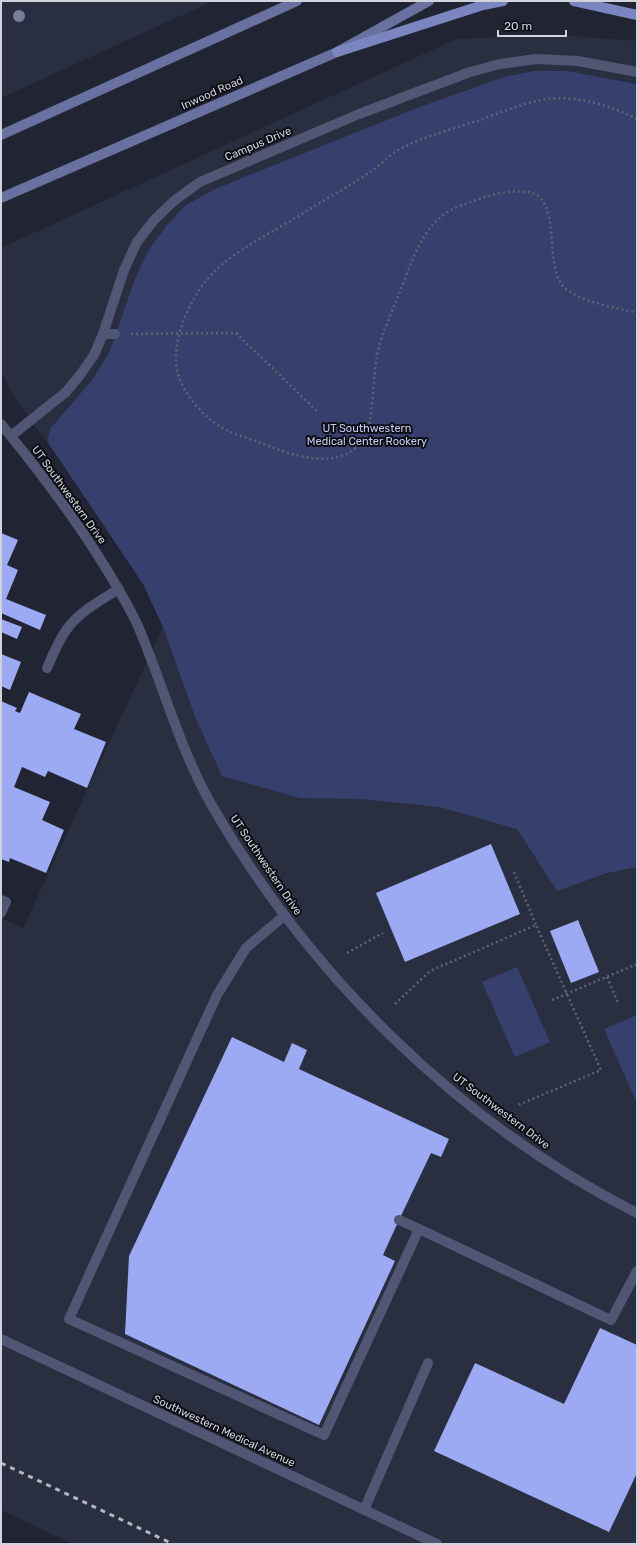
<svg xmlns="http://www.w3.org/2000/svg" width="638" height="1545" viewBox="0 0 638 1545" font-family="Rubik,sans-serif">
	<rect width="100%" height="100%" fill="#212432"/>
	<g fill="#2a2e41">
		<polygon points="1,1 213,1 1,98"/>
		<polygon points="554,35 637,41 637,1544 72,1544 1,1510 1,918 23,928 163,627 143,584 92,505 15,398 1,372 1,248 456,39"/>
	</g>
	<g fill="#373f6d">
		<polygon points="535,71 567,71 637,84 637,867 607,873 557,891 517,829 440,807 360,799 300,798 222,776 196,719 163,627 143,584 49,444 48,438 50,429 93,379 109,353 135,279 148,251 167,225 185,206 215,189 417,108 504,77"/>
		<polygon points="517,967 550,1042 515,1057 482,982"/>
		<polygon points="637,1015 637,1103 604,1029"/>
	</g>
	<g fill="#9caaf3">
		<polygon points="1,533 18,540 7,565 18,570 6,599 46,615 40,630 1,613"/>
		<polygon points="1,619 22,627 17,639 1,632"/>
		<polygon points="1,654 21,662 10,690 1,686"/>
		<polygon points="29,692 81,714 74,729 106,742 87,788 48,771 45,777 22,767 14,787 50,802 42,820 64,830 46,873 10,858 9,862 1,859 1,701 17,708 15,711 20,713"/>
		<polygon points="491,844 520,914 405,962 376,893"/>
		<polygon points="578,920 599,972 571,983 550,931"/>
		<polygon points="232,1037 284,1062 292,1043 307,1050 299,1069 449,1139 441,1157 431,1153 399,1220 383,1255 395,1261 319,1425 125,1334 129,1256"/>
		<polygon points="600,1328 637,1345 637,1473 609,1532 434,1451 475,1363 564,1404"/>
	</g>
	<g fill="none" stroke-linecap="round" stroke-linejoin="round">
		<g stroke="#60636f" stroke-width="2.5" stroke-dasharray="2 3" stroke-linecap="butt">
			<path d="M637,119C612,106 576,95 547,99C523,103 500,113 477,121C453,129 425,136 402,148C390,154 381,165 370,172C348,187 324,200 302,214C275,231 241,247 218,268C193,290 171,337 177,370C182,392 202,416 221,427C232,434 246,437 258,442C290,454 337,474 363,440C375,425 372,376 377,356C380,337 390,317 397,299C410,268 420,227 451,210C459,206 468,203 476,200C493,194 510,190 528,192C563,197 543,264 563,286C576,301 617,308 637,313"/>
			<polyline points="131,334 236,333 318,412"/>
			<polyline points="514,872 536,925"/>
			<polyline points="347,953 383,933"/>
			<polyline points="607,977 618,1003"/>
			<polyline points="552,1000 637,964"/>
			<polyline points="395,1004 430,971 536,925 601,1070 516,1106"/>
		</g>
		<g stroke="#505673" stroke-width="10">
			<polyline points="103,334 115,334"/>
			<path d="M47,668C53,655 58,641 67,629C79,612 101,600 119,589"/>
			<polyline points="1,900 6,902 1,913"/>
			<polyline points="284,916 246,948 217,995 69,1319 324,1435 419,1229 399,1220"/>
			<polyline points="419,1229 611,1320 637,1271"/>
			<polyline points="364,1510 428,1363"/>
		</g>
		<g stroke="#505673" stroke-width="10">
			<path d="M1,424C37,468 72,514 102,562C115,583 128,604 138,626C163,685 179,747 211,804C310,976 459,1123 637,1213"/>
			<polyline points="11,436 66,392 80,375 94,355 103,334 124,270 137,242 154,220 175,200 200,182 359,114 470,72 500,64 536,59 578,61 637,72"/>
			<polyline points="1,1339 437,1544"/>
		</g>
		<g stroke="#68719f" stroke-width="10">
			<polyline points="1,135 297,1"/>
			<polyline points="1,198 337,52 429,1"/>
		</g>
		<g stroke="#7b86c1" stroke-width="10">
			<polyline points="574,1 637,15"/>
			<polyline points="337,52 483,5 503,1"/>
		</g>
		<polyline stroke="#b4b7c1" stroke-width="3" stroke-dasharray="5 5" stroke-linecap="butt" points="1,1463 173,1544"/>
	</g>
	<circle fill="#797f9a" cx="19" cy="16" r="6"/>
	<g text-anchor="middle" dominant-baseline="central" stroke-width="4" stroke-linejoin="round" paint-order="stroke">
		<g font-size="11" fill="#d0d3dc" stroke="#0c0e14">
			<text transform="translate(212 93) rotate(-24)">Inwood Road</text>
			<text transform="translate(258 144) rotate(-23)">Campus Drive</text>
			<text transform="translate(69 495) rotate(54)">UT Southwestern Drive</text>
			<text transform="translate(266 865) rotate(56)">UT Southwestern Drive</text>
			<text transform="translate(501 1111) rotate(37)">UT Southwestern Drive</text>
			<text transform="translate(224 1431) rotate(25)">Southwestern Medical Avenue</text>
		</g>
		<g font-size="11" fill="#c1caf0" stroke="#0c0e14">
			<text x="367" y="428">UT Southwestern<tspan x="367" dy="13">Medical Center Rookery</tspan></text>
		</g>
	</g>
	<rect width="638" height="1545" fill="none" stroke="#d0d3dc" stroke-width="4"/>
	<path d="M498 30v6h68v-6" fill="none" stroke="#d0d3dc" stroke-width="2"/>
	<text x="504" y="30" font-size="12" fill="#d0d3dc" stroke="#0c0e14" stroke-width="3" paint-order="stroke">20 m</text>
</svg>
